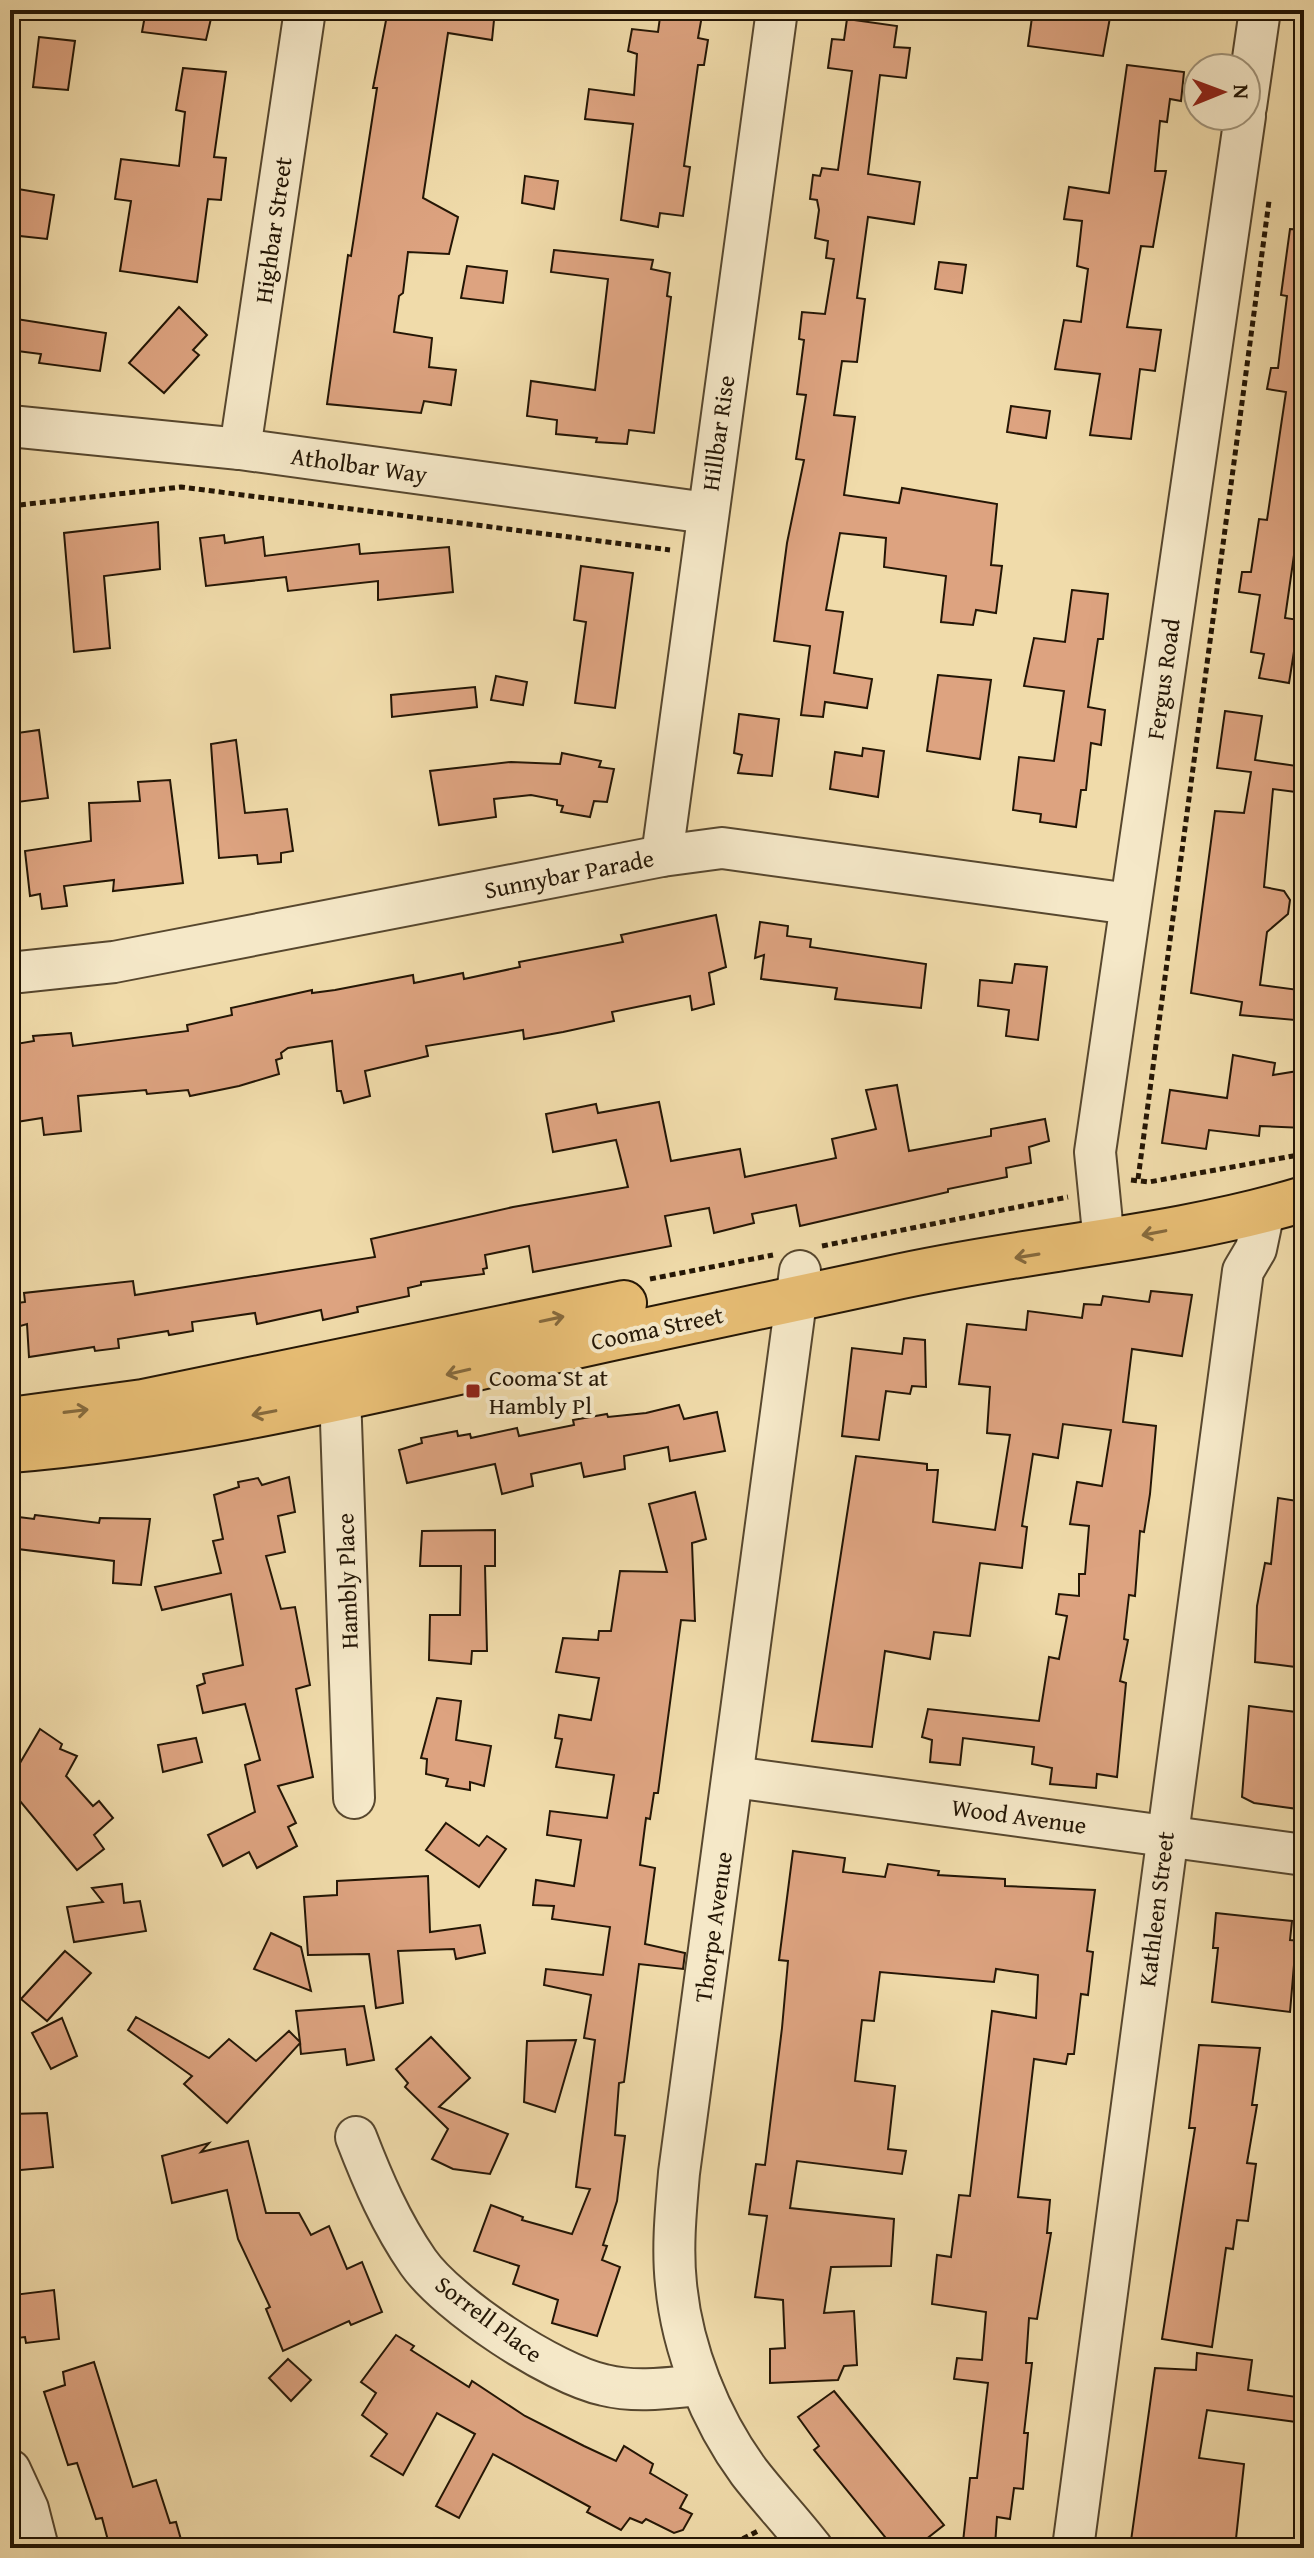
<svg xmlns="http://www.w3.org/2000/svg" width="1314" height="2558" viewBox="0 0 1314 2558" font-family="'Gentium Book Plus',serif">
	<rect width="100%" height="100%" fill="#f0dbaa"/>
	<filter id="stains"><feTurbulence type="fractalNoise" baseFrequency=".0025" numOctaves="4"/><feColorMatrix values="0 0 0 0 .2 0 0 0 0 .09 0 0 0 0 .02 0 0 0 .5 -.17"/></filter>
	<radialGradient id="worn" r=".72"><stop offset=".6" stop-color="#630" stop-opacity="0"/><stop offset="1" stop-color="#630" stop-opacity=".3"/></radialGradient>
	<g fill="#dda380" stroke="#241605" stroke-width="2">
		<polygon points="146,10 213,10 206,40 142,32"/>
		<polygon points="388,10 495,10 492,40 448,33 423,198 458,217 449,254 408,252 403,293 399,296 394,332 432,338 429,367 456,370 451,405 424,401 421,413 327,404 348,255 351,256 377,88 373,88"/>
		<polygon points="661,10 703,10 698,38 708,40 704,65 698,65 684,166 690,167 683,216 660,213 658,227 621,220 633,124 585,119 589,89 634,95 637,54 628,51 632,29 658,32"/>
		<polygon points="1033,10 1111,12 1103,56 1028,46"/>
		<polygon points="847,19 897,26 894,47 910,48 906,78 880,75 868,174 920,182 914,224 868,217 857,298 865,299 857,362 842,361 834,415 855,417 844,495 899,503 902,488 997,504 991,565 1002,566 996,613 976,610 973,625 941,622 946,576 884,567 886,538 840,533 826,610 843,612 834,673 872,679 867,708 825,702 823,717 801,715 810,646 774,641 787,543 804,460 796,459 806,395 797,394 804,340 799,339 802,312 825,314 834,259 826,258 828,241 815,238 819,210 817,200 810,199 813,175 820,176 822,168 838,170 852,71 828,68 832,39 844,40"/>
		<polygon points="39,37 75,41 68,90 33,87"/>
		<polygon points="1127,65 1184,72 1181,101 1170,99 1167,122 1160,121 1155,171 1166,171 1153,247 1141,246 1127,327 1161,330 1155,371 1140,369 1131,439 1090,435 1100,374 1055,369 1064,320 1081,322 1088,269 1077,266 1082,221 1064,219 1069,187 1109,193"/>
		<polygon points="183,68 226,72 214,157 226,158 221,200 208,199 197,282 120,271 131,201 115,199 121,159 179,166 185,112 176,110"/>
		<polygon points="525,176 558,181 554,209 522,203"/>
		<polygon points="18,189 54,195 47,239 11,235"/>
		<polygon points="1290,229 1304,230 1304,549 1295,548 1285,618 1299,620 1289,683 1259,678 1264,654 1251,652 1260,595 1239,592 1242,572 1251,572 1259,519 1267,520 1286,392 1267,389 1271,368 1278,368 1287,296 1281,295"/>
		<polygon points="554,250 653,260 651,269 670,273 667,296 671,297 654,433 629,430 627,444 596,442 597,438 556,434 557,420 527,416 531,381 595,390 608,279 551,272"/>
		<polygon points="939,262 966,265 962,293 935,289"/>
		<polygon points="467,266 507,271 503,303 461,298"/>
		<polygon points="179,307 207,335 193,350 199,355 164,393 129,363"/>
		<polygon points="10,318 106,333 100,371 39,363 41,354 10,350"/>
		<polygon points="1011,406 1050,411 1046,438 1007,432"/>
		<polygon points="158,522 160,569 104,576 110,648 74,652 64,533"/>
		<polygon points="224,535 225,543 263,537 265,556 359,544 360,554 449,547 453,592 378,600 378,581 288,591 286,577 206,586 200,538"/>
		<polygon points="581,566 633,573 615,708 575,703 586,622 574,620"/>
		<polygon points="1072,590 1108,594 1103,639 1098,639 1088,707 1105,710 1101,745 1091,743 1086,790 1081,790 1076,827 1040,822 1041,814 1013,810 1019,757 1054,761 1064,691 1024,686 1034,638 1065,642"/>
		<polygon points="938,675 991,680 980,759 927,751"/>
		<polygon points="496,676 527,682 523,705 491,700"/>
		<polygon points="475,687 477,707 392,717 391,695"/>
		<polygon points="1225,711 1262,716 1255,760 1304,767 1304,793 1273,789 1264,887 1284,891 1290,900 1288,914 1267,932 1260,985 1299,990 1295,1020 1240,1015 1242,1002 1191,993 1215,811 1244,813 1251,772 1217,768"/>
		<polygon points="739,714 779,719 772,776 738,773 742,755 734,753"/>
		<polygon points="39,730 48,798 18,802 14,775 10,776 10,734"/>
		<polygon points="236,740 245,813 287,809 293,851 281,853 281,862 258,864 257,855 219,858 211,744"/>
		<polygon points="863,748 884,751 878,797 830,789 835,752 862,756"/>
		<polygon points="562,753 601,761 599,767 614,769 607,802 594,801 590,817 561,812 563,806 557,805 557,800 531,795 494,799 496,817 439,825 430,771 511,762 560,764"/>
		<polygon points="170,780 183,883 113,891 114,880 64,886 67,906 42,909 40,894 30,896 25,851 91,841 89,803 140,801 138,782"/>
		<polygon points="716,915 726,967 709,973 714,1004 692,1010 690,996 612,1012 614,1021 563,1032 524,1039 523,1030 426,1046 428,1056 365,1071 370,1096 344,1103 341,1091 337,1091 332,1041 288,1048 281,1053 282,1058 276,1060 279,1074 239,1086 190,1096 188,1090 147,1094 146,1090 78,1096 81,1131 44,1135 42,1118 10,1123 10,1045 34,1041 33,1036 71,1033 73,1046 188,1031 187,1025 232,1015 231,1008 312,990 312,993 335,990 413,975 414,983 463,973 464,979 520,967 519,962 623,942 621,935"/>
		<polygon points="760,922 788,926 787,936 811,939 810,947 926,964 921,1008 835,999 837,988 761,979 764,955 755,958"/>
		<polygon points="1015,964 1047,967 1038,1040 1006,1036 1009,1010 978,1006 980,980 1012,983"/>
		<polygon points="1233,1055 1275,1063 1273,1075 1304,1070 1304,1128 1260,1126 1259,1136 1209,1130 1206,1149 1162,1143 1170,1090 1227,1098"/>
		<polygon points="897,1085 909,1151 991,1136 991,1129 1045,1119 1049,1141 1029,1147 1031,1163 1006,1168 1007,1177 948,1189 948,1192 800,1226 796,1205 752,1214 754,1223 714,1233 709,1208 665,1216 671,1246 533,1272 529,1246 485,1255 487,1268 483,1269 484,1274 421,1282 421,1285 408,1288 409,1296 357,1307 358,1312 323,1320 321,1310 257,1324 255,1313 192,1322 193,1331 169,1335 168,1331 118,1339 119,1348 95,1351 94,1347 29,1357 27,1324 10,1329 10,1304 25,1302 24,1293 133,1281 135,1295 375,1257 371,1239 513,1207 628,1187 616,1140 553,1152 546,1114 596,1104 598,1113 659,1102 671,1161 740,1149 745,1177 836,1158 832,1139 876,1129 866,1090"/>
		<polygon points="1151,1291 1192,1295 1182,1356 1132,1349 1123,1422 1156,1426 1150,1494 1144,1532 1140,1531 1135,1596 1129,1595 1124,1639 1128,1640 1120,1681 1126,1683 1117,1777 1097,1774 1096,1788 1050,1784 1052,1768 1032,1764 1034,1747 963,1738 960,1765 930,1762 932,1740 922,1737 928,1709 1039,1721 1049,1657 1059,1659 1067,1616 1056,1614 1059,1594 1079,1596 1079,1574 1085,1574 1089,1526 1070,1524 1077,1482 1102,1486 1111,1430 1063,1424 1058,1458 1033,1454 1022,1526 1027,1527 1022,1568 980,1563 970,1636 934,1632 930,1659 885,1651 872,1747 812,1741 856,1456 927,1464 927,1470 938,1470 933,1522 995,1530 1010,1435 987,1433 990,1387 959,1384 967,1324 1026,1330 1028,1311 1082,1318 1084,1304 1101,1305 1103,1296 1149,1302"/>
		<polygon points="904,1338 925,1340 926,1387 912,1386 910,1394 886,1391 879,1440 842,1436 852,1348 902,1354"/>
		<polygon points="679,1405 684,1419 717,1412 725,1451 670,1461 668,1447 624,1456 625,1469 584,1477 581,1463 531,1474 533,1486 502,1494 495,1464 407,1483 399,1450 422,1443 421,1438 457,1431 458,1436 470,1434 471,1438 517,1428 519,1436 574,1425 573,1420 607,1414 608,1417 646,1413"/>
		<polygon points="289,1477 295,1512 278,1516 285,1552 266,1556 281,1609 295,1607 310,1685 296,1689 313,1777 278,1786 296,1823 288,1827 297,1846 257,1868 249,1852 223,1866 208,1835 255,1812 245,1765 260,1760 245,1704 203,1713 197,1686 205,1683 203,1674 243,1665 231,1594 162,1610 155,1587 221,1573 213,1541 223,1539 214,1495 239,1487 238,1482 258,1478 262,1485"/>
		<polygon points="695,1492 706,1539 692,1543 695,1621 681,1620 658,1793 654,1793 650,1819 646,1818 640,1865 655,1868 645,1944 685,1953 683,1969 639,1964 624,2082 619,2083 615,2135 625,2136 617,2201 603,2245 607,2246 602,2260 620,2267 597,2336 552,2323 558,2300 513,2284 519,2266 474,2251 491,2205 523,2217 522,2220 572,2234 590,2189 576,2187 595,2040 584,2038 591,1995 544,1985 546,1969 603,1975 610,1927 552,1919 554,1906 533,1905 536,1880 574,1886 581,1840 547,1835 550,1811 607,1818 614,1775 556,1767 562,1739 555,1738 559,1715 591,1720 599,1678 556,1672 563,1638 598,1640 599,1631 611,1631 620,1571 667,1572 649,1504"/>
		<polygon points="1278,1498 1304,1502 1304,1668 1255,1662 1257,1606 1265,1563 1271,1564"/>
		<polygon points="35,1515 99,1523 100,1518 150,1519 141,1585 113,1583 114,1561 10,1548 10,1516 34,1519"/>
		<polygon points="495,1530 495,1566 485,1566 487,1651 472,1651 471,1664 429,1660 430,1615 460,1615 461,1566 420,1566 422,1531"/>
		<polygon points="437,1698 461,1701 456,1740 491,1746 484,1786 470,1782 470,1790 446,1786 448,1779 426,1774 427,1759 421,1758"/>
		<polygon points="1249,1706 1304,1713 1304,1783 1301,1782 1298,1809 1254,1803 1242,1797"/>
		<polygon points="40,1729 62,1744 60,1749 77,1756 66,1776 93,1806 99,1801 113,1818 94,1835 104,1849 77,1870 10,1789 10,1780"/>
		<polygon points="196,1738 202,1762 163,1772 158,1745"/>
		<polygon points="446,1823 479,1846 487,1836 506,1849 479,1887 426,1850"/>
		<polygon points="793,1851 845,1858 843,1872 885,1877 888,1864 939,1871 938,1875 1005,1879 1005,1886 1095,1890 1087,1951 1093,1952 1088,1995 1081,1994 1074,2054 1068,2054 1066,2064 1034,2059 1018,2197 1050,2200 1047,2233 1051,2233 1037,2319 1029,2318 1026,2363 1032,2363 1024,2433 1028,2433 1023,2489 1014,2488 1010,2519 997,2517 995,2546 963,2542 970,2478 977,2478 988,2383 954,2379 957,2358 982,2360 986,2312 932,2304 937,2255 951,2257 959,2195 970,2196 992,2011 1036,2018 1038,1975 996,1969 994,1982 880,1972 874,2021 862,2020 855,2081 895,2086 888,2149 906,2151 902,2174 797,2161 790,2208 894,2219 891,2266 831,2267 824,2313 854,2311 857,2365 844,2366 838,2380 770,2383 770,2349 785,2348 783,2300 755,2297 767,2216 749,2214 756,2164 765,2165 782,2028 788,1961 779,1960"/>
		<polygon points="428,1876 430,1932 480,1925 485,1953 456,1959 454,1949 398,1951 403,2003 376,2008 369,1954 308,1955 304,1897 337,1895 337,1881"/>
		<polygon points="122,1884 124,1903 140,1901 146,1931 74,1942 67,1907 103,1902 92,1888"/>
		<polygon points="1216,1913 1292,1921 1290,1940 1304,1941 1304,1967 1294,1965 1290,2012 1212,2002 1218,1948 1213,1948"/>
		<polygon points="271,1933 301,1947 311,1991 254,1969"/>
		<polygon points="65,1951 91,1973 47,2021 21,1999"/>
		<polygon points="364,2006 374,2060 347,2065 345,2049 301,2054 300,2043 227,2123 184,2084 192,2076 128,2030 136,2017 209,2058 229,2039 256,2061 289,2031 300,2042 296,2011"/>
		<polygon points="62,2018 77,2056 51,2069 32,2033"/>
		<polygon points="431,2037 470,2078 439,2107 508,2134 490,2174 453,2169 432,2159 448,2129 405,2087 408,2083 396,2069"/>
		<polygon points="576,2040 555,2112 524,2102 527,2041"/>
		<polygon points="1199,2045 1260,2048 1252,2105 1257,2105 1247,2163 1256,2164 1248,2221 1237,2220 1233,2249 1226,2248 1212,2347 1162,2339 1195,2128 1189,2128"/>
		<polygon points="47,2113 53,2167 10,2171 10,2114"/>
		<polygon points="248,2141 266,2213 299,2213 311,2235 329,2226 347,2269 362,2262 382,2312 351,2325 349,2321 283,2351 266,2309 270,2307 238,2239 227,2190 172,2203 162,2156 209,2143 201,2152"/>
		<polygon points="54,2290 59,2339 26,2343 25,2337 17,2338 13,2295"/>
		<polygon points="396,2335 414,2346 411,2350 469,2387 472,2381 525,2416 584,2446 616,2461 624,2446 653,2464 650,2473 687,2495 680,2508 692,2514 683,2530 674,2533 646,2519 642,2523 630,2518 621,2530 587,2512 590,2507 493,2454 459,2518 436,2506 475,2434 437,2413 403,2475 371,2456 387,2434 362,2415 376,2393 361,2382"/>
		<polygon points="1197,2353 1252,2360 1248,2390 1304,2398 1304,2423 1207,2410 1199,2458 1244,2464 1235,2548 1130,2548 1155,2368 1196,2370"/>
		<polygon points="288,2359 311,2380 291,2401 269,2378"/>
		<polygon points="94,2362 133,2487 156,2480 170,2523 176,2522 182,2543 168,2548 157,2548 155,2542 133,2548 110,2548 102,2518 96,2519 77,2463 68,2465 44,2392 65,2385 63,2372"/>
		<polygon points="834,2391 944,2525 915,2548 894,2548 814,2450 819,2446 798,2417"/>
	</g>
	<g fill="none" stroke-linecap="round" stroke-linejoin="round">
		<defs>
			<g id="minor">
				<polyline points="1246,107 1260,10"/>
				<polyline points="10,426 240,449 707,513"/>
				<polyline points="240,449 305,10"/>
				<polyline points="662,856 777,10"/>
				<polyline points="10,973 114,962 662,856 722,848 1130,904"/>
				<polyline points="1104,1243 1095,1152 1245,116"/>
				<path d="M800,1271L679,2173C676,2209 672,2247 676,2284C682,2349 710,2419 749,2472C769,2498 792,2522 812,2548"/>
				<polyline points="339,1364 354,1798"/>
				<polyline points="734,1777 1304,1855"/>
				<path d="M356,2137C373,2181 391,2223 418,2262C448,2305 553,2374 604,2385C636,2393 669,2388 701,2385"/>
				<polyline points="10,2470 28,2509 38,2548"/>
				<polyline points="1073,2548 1243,1271 1256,1249 1264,1211"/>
			</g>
			<g id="major">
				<polyline points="10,1420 143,1402 624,1303"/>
				<path d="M10,1450C180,1436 346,1397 512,1360C637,1332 762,1306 888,1279C1025,1248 1168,1240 1304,1199"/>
			</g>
		</defs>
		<use href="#minor" stroke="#57472e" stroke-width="44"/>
		<use href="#major" stroke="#241605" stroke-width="48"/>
		<g stroke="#241605" stroke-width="5" stroke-dasharray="6 4" stroke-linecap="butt">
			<polyline points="10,506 181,487 670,550"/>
			<polyline points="1138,1179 1269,201"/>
			<polyline points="1131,1180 1149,1182 1304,1154"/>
			<polyline points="822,1246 1068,1197"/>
			<polyline points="650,1279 773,1255"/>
			<polyline points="725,2548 758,2531"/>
		</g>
		<use href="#minor" stroke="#f5e8c8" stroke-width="40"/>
		<use href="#major" stroke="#e8be75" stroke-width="44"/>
	</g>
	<defs><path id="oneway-shaft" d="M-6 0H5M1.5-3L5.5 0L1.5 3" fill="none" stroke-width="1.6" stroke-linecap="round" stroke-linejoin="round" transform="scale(2)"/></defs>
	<g stroke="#866a3d">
		<use href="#oneway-shaft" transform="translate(1154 1233) rotate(169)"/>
		<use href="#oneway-shaft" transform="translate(1027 1256) rotate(171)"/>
		<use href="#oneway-shaft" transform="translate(552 1319) rotate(-12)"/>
		<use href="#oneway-shaft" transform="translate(458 1372) rotate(167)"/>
		<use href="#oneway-shaft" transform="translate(76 1411) rotate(-7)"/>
		<use href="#oneway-shaft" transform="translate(264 1413) rotate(169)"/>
	</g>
	<rect fill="#8f2418" stroke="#f5e8c8" stroke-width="3" x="465" y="1383" width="16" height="16" rx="4"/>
	<g text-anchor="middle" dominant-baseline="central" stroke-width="8" stroke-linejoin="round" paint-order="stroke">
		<g font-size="24" fill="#241605" stroke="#f5e8c8">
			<text transform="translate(273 230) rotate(-82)">Highbar Street</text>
			<text transform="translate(718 433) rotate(-82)">Hillbar Rise</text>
			<text transform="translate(359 465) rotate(8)">Atholbar Way</text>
			<text transform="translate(1163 679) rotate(-82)">Fergus Road</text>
			<text transform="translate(569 874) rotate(-11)">Sunnybar Parade</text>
			<text transform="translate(657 1328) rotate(-12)">Cooma Street</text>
			<text transform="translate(347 1581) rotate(-92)">Hambly Place</text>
			<text transform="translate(1019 1816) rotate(8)">Wood Avenue</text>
			<text transform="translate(1156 1909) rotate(-83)">Kathleen Street</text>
			<text transform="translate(713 1927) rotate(-82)">Thorpe Avenue</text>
			<text transform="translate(489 2319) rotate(37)">Sorrell Place</text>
		</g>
		<g font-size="24" fill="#241605" stroke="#f5e8c8" text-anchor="start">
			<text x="489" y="1377">Cooma St at<tspan x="489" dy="28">Hambly Pl</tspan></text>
		</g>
	</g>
	<rect width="1314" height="2558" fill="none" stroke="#f0dbaa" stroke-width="40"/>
	<rect x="12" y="12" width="1290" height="2534" fill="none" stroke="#241605" stroke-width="4"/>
	<rect x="20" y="20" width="1274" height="2518" fill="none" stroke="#241605" stroke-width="2"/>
	<g transform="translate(1222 92) rotate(89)"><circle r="38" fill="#f5e8c8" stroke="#a1947a" stroke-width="2"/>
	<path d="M0-6L14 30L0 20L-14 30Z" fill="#8f2418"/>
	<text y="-12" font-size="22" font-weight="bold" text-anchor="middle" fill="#241605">N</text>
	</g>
	<rect width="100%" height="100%" filter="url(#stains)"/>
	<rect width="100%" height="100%" fill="url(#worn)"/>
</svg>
